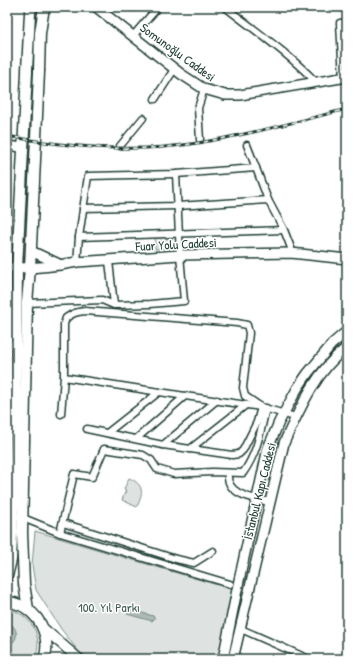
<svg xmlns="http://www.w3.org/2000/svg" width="354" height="666" viewBox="0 0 354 666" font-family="'Patrick Hand',sans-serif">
	<rect width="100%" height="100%" fill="#fff"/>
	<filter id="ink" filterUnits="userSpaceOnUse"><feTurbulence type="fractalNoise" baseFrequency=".025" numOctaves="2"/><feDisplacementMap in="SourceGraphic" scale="8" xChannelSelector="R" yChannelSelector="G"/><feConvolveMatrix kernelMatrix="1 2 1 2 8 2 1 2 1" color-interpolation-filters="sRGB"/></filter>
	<g filter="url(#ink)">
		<g fill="#dee3e2" stroke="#7e908b">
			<polygon points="171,237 172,248 155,249 155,238"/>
			<path d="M129,478C145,485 143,493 137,507L122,500L126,490L124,489Z"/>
			<polygon points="35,531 231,589 232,597 219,659 90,659 79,652 61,629 36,590 32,565"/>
			<path d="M7,608C31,615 44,635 35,659H7Z"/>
		</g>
		<g fill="#afbab7" stroke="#758883">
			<polygon points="128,609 153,616 154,617 154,619 152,621 127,614"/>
			<path d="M7,622C19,627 20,641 7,646Z"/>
		</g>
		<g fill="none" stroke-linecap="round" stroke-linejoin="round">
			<defs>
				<g id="minor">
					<path d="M225,7C256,31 289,54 316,82"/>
					<polyline points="133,36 158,7"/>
					<polyline points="343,78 340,23 347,22"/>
					<polyline points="155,99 175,68"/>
					<polyline points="200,140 198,108 204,89"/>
					<polyline points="247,145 256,168 268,200 284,230 291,248 291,253"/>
					<polyline points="120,146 143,118"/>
					<polyline points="83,208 178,206 268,200"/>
					<polyline points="79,237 283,230"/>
					<polyline points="109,261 114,305"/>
					<polyline points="77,262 79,237 88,176 176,174 256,168"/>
					<polyline points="27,303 102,300 114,305 150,304 184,301 180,255 176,174"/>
					<polyline points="7,344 10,345 16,344"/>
					<polyline points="64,377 185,396 261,407 257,422 243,450 239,454 232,455 163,445 87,429"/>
					<path d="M61,414L64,377V324L66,318C73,313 76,312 85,311L237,323L247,325L249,333L243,388L245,396L261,407L295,417"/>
					<polyline points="107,433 159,392"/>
					<polyline points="136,439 185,396"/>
					<polyline points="163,445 217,400"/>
					<polyline points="190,449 246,405"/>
					<path d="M228,473C225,495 253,498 269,502"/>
					<polyline points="7,515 23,518 60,533 230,584"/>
					<polyline points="63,523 176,559 194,563 213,551"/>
					<path d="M60,533L74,474L92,477L104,449L143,455L151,460L157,469L174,474L212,472L243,473C257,454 261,430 266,408"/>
					<polyline points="241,629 309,659"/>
				</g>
				<g id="tertiary">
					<polyline points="7,145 23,148"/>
					<polyline points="7,267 17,268"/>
				</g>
				<g id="secondary">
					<polyline points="96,7 181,74 204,89 225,95 240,95 347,77"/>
					<polyline points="31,251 61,265"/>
					<path d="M17,268C37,268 57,266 77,262L180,255L291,253L347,259"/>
					<polyline points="43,628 79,659"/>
					<polyline points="223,659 238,585 268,448 279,422 297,389 308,373 332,344 347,331"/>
					<path d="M233,659L284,443C300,408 316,371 347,347"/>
				</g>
				<g id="primary">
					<polyline points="27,70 30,13 31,7"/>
					<polyline points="39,70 40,33 44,7"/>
					<polyline points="7,576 11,560 15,454 17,268 27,72"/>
					<polyline points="28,609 24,584 22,533 27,303 30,268 39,72"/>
				</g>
				<path id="trunk" d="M7,601C14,603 21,604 27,609C42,619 51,641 44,659"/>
			</defs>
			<use href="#minor" stroke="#1f3d34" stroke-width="9"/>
			<use href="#tertiary" stroke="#1f3d34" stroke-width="11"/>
			<use href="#secondary" stroke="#1f3d34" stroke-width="12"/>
			<use href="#primary" stroke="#1f3d34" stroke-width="13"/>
			<use href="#trunk" stroke="#1f3d34" stroke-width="13"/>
			<use href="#minor" stroke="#fff" stroke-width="6"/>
			<use href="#tertiary" stroke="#fff" stroke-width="8"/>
			<use href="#secondary" stroke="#fff" stroke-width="9"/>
			<use href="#primary" stroke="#fff" stroke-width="10"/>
			<use href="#trunk" stroke="#fff" stroke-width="10"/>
			<defs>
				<path id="rail" d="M7,136C67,147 130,153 191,144C243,136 295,122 347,109"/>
			</defs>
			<use href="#rail" stroke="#1f3d34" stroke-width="3"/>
			<use href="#rail" stroke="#fff" stroke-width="1.5" stroke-dasharray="4.5" stroke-linecap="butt"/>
		</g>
	</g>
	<g text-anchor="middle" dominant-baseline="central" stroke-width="3" stroke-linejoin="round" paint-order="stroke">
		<g font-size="13" fill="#1f3d34" stroke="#fff">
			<text transform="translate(178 52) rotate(36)">Somunoğlu Caddesi</text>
			<text transform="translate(176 244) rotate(-3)">Fuar Yolu Caddesi</text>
			<text transform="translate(259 491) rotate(-76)">İstanbul Kapı Caddesi</text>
		</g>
		<g font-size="13" fill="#455e57" stroke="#fff">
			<text x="109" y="607">100. Yıl Parkı</text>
		</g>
	</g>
	<rect width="354" height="666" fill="none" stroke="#fff" stroke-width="24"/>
	<rect x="12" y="12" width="330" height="642" fill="none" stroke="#1f3d34" stroke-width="1.5" filter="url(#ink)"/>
</svg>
